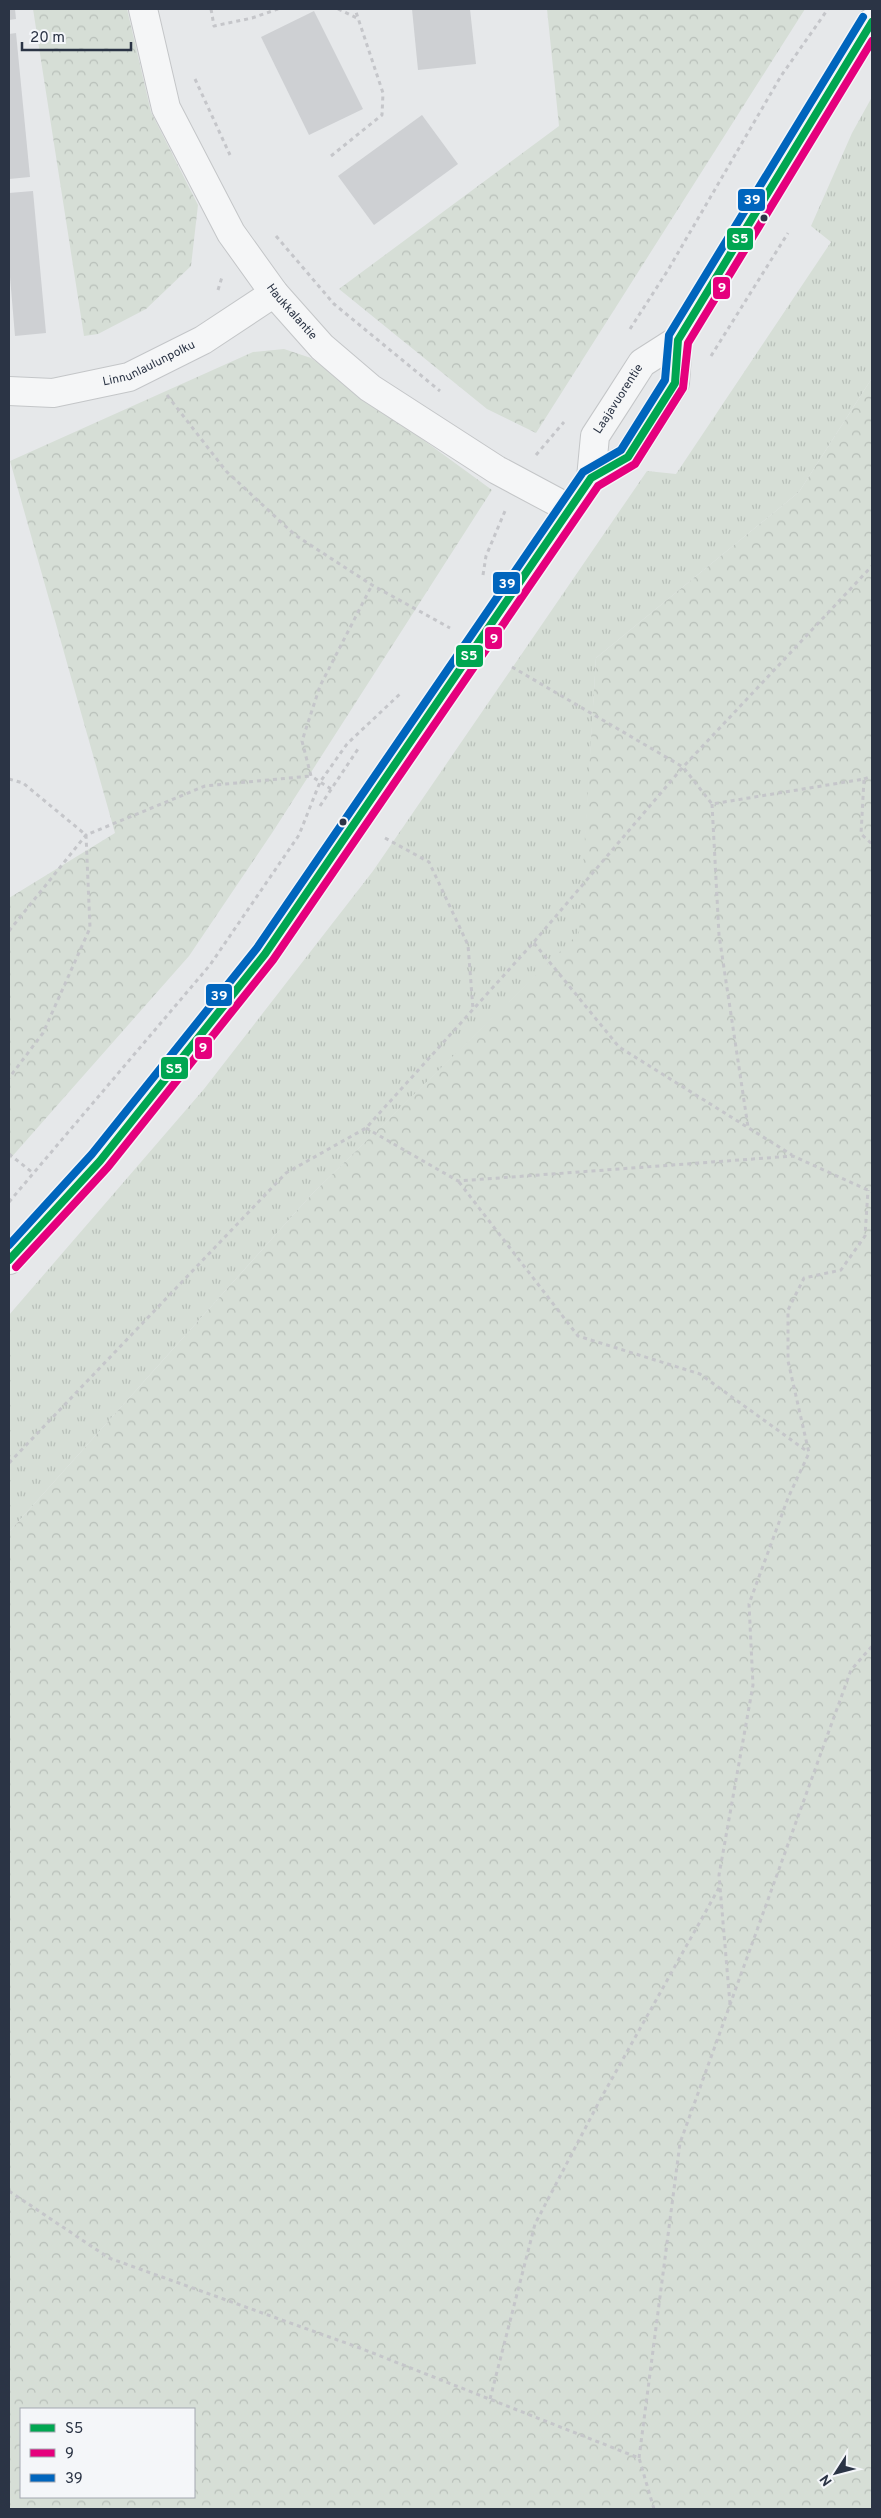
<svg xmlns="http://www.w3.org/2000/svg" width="881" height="2518" viewBox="0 0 881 2518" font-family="Overpass,sans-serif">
	<defs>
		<pattern id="grass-tufts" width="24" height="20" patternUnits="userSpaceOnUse" patternTransform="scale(1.25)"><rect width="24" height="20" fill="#d6ded6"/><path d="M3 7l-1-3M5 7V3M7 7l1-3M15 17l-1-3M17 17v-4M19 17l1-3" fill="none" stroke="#b8bfb9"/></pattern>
		<pattern id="forest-crowns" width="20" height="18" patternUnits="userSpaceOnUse" patternTransform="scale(1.25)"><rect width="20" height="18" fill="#d6ded6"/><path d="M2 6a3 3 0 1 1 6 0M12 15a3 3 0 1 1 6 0" fill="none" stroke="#b8bfb9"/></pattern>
	</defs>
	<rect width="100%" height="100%" fill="#e6e8ea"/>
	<polygon fill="url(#grass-tufts)" points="872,97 872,378 799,492 596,658 580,933 312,1194 9,1532 9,1315 204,1089 373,871 647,471 676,474 831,242 811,226 852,133"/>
	<g fill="url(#forest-crowns)" fill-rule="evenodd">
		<polygon points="33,9 127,9 151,112 198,205 191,266 146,309 98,334 84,336"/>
		<polygon points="547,9 805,9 536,433 487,409 339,289 559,126"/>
		<polygon points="284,349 311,358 492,490 274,830 189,956 9,1160 9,898 115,833 10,461 253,352"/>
		<path d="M872,378V2509H9V1532L312,1194L579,933L596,658L799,492ZM21,2409H194V2497H21Z"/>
	</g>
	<g fill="#ced0d3">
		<polygon points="9,9 15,9 16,19 9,20"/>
		<polygon points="412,9 470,9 476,64 418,70"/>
		<polygon points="314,11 363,109 309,135 261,37"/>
		<polygon points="16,33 30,177 9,179 9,34"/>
		<polygon points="422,115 458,164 374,225 338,176"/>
		<polygon points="33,191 46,333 15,336 9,265 9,193"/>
	</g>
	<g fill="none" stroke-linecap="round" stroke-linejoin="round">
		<defs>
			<g id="minor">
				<path id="s1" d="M143,9L166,108L231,233L274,293L322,347L370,388L497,470L570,509"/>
				<path id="s2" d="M9,391L53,393L129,377L203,340L274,293"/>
				<path id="s3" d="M591,478L595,436L617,402L642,363L678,340"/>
				<polyline points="9,1260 100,1161 265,954 591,478 628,457 652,419 675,383 678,340 872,22"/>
			</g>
		</defs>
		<use href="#minor" stroke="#c4c6c8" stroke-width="30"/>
		<g stroke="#c5c6ca" stroke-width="3" stroke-dasharray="4 4" stroke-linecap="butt">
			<polyline points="211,9 214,26 252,18 278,9"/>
			<polyline points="338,9 357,18"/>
			<polyline points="195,79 230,155"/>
			<polyline points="331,156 382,115 383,93 355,9"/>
			<polyline points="276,236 334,304 440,391"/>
			<polyline points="218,290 222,277"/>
			<polyline points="630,329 668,270 781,76 828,9"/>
			<polyline points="711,356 788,233"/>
			<polyline points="167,395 226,471 295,535 372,585 450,628"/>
			<polyline points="536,455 564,422"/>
			<polyline points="483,575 486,556 505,511"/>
			<polyline points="512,667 683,767 712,804 864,779 861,834 872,844"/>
			<polyline points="9,779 23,783 86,835 90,928 43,1033 9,1078"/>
			<polyline points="864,779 872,776"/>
			<polyline points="331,789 311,776 302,741 320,686 372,585"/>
			<polyline points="712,804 719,935 748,1127"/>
			<polyline points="320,806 358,749"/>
			<polyline points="385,838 429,862 468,945 473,1009"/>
			<polyline points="9,931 86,835 205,786 311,776"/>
			<polyline points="534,943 619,1047 792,1155"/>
			<polyline points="366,1128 458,1181 793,1156 872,1192"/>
			<polyline points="9,1154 33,1173"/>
			<polyline points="459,1182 578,1336 700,1374 808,1452"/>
			<polyline points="9,1202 210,965 299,835 320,782 347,744 402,692"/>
			<polyline points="9,1463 286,1173 366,1128 533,943 683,767 872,566"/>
			<polyline points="730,2004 719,1875 753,1685 749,1604 788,1498 809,1453 788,1361 788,1310 804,1278 841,1270 865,1236 868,1190"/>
			<polyline points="9,2191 109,2258 360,2348 639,2458 654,2509"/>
			<polyline points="490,2399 535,2224 600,2100 720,1886"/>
			<polyline points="639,2458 680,2143 851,1670 872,1646"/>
		</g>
		<use href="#minor" stroke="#f5f6f7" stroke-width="28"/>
		<defs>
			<polyline id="bus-1" points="9,1260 100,1161 265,954 591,478 628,457 675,383 678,340 872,22"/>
			<polyline id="bus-2" points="16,1267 108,1167 273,960 598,486 635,464 683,388 688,343 872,41"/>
			<polyline id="bus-3" points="9,1245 92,1154 257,948 583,472 621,450 665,380 669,335 863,17"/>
		</defs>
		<use href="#bus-1" stroke="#f4f6f9" stroke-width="11"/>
		<use href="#bus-2" stroke="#f4f6f9" stroke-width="11"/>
		<use href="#bus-3" stroke="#f4f6f9" stroke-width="11"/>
		<use href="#bus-1" stroke="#00a651" stroke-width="8"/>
		<use href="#bus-2" stroke="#e5007d" stroke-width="8"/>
		<use href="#bus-3" stroke="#0065bd" stroke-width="8"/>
	</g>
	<g fill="#2b3445" stroke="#f4f6f9" stroke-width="2">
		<circle cx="764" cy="218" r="4.5"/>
		<circle cx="343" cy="822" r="4.5"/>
	</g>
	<g text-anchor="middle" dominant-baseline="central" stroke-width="4.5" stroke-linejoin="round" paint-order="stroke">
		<g font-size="12" fill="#2b3445" stroke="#f4f6f9">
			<text stroke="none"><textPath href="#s1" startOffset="342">Haukkalantie</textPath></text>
			<text stroke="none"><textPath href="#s2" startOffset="145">Linnunlaulunpolku</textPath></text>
			<text stroke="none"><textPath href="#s3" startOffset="86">Laajavuorentie</textPath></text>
		</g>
	</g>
	<g stroke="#f4f6f9" stroke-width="2">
		<rect x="737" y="188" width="29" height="24" rx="5" fill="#0065bd"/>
		<rect x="726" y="227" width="28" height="24" rx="5" fill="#00a651"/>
		<rect x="712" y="276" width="19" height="24" rx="5" fill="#e5007d"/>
		<rect x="492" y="571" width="29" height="24" rx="5" fill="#0065bd"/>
		<rect x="484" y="626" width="19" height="24" rx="5" fill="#e5007d"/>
		<rect x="455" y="644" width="29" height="24" rx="5" fill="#00a651"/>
		<rect x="205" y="983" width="28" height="24" rx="5" fill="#0065bd"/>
		<rect x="194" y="1036" width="19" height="24" rx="5" fill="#e5007d"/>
		<rect x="160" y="1056" width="29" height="24" rx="5" fill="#00a651"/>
	</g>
	<g font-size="14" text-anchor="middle" font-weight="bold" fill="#fff">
		<text x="752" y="204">39</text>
		<text x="740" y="243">S5</text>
		<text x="722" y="292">9</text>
		<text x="507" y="588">39</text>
		<text x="494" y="643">9</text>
		<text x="469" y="660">S5</text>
		<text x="219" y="1000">39</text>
		<text x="203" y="1052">9</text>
		<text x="174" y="1073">S5</text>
	</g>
	<rect width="881" height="2518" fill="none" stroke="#2b3445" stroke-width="20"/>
	<rect x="20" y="2408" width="175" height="90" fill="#f4f6f9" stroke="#a4a8b1"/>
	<rect x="30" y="2424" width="25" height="8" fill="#00a651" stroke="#a4a8b1"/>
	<text x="65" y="2433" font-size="15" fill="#2b3445">S5</text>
	<rect x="30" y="2449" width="25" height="8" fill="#e5007d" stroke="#a4a8b1"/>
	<text x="65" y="2458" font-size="15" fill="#2b3445">9</text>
	<rect x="30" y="2474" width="25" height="8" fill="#0065bd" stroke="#a4a8b1"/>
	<text x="65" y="2483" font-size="15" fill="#2b3445">39</text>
	<g transform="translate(836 2473) rotate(234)" stroke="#f4f6f9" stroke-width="4" paint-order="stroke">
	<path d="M0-4L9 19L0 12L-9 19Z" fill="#2b3445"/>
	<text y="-8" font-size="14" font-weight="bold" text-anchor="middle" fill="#2b3445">N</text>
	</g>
	<path d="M22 42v8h109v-8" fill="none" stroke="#2b3445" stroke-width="2.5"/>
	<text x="30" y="42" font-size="15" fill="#2b3445" stroke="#f4f6f9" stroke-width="4" paint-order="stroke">20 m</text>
</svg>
